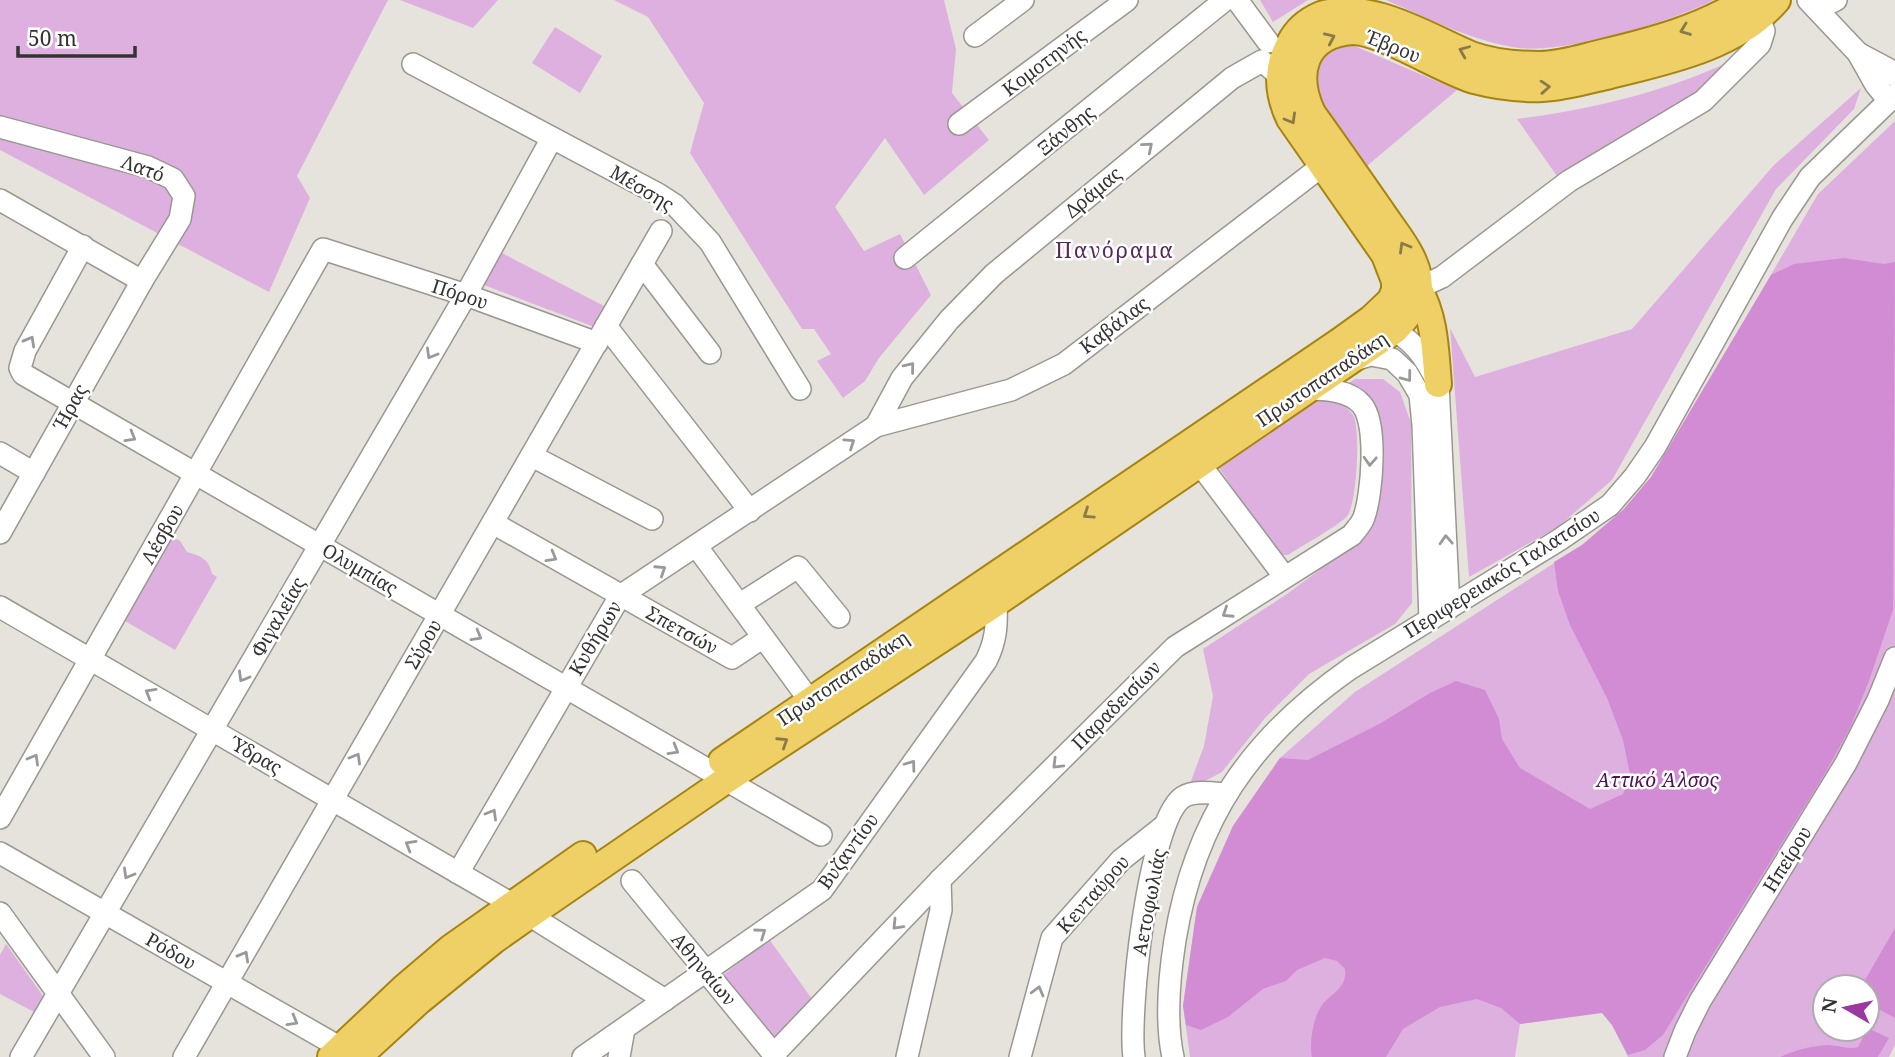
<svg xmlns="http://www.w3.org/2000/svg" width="1895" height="1057" viewBox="0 0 1895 1057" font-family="'Noto Serif',serif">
	<rect width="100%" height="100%" fill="#e6e3dc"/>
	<g fill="#deb0e0" fill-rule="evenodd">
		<polygon points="0,0 388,0 297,176 310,198 269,292 0,150"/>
		<polygon points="400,0 498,0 473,28"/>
		<polygon points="614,0 944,0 956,49 952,93 989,140 924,195 885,138 835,207 864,251 900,234 931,295 879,358 865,381 843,398 817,361 831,354 814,329 802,329 690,153 704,103 648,17"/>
		<polygon points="1260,0 1308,0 1273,22"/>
		<path d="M1386,0H1714C1667,23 1563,56 1512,47C1468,39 1427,18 1386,0Z"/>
		<polygon points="555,27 602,56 580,93 532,63"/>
		<polygon points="1350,44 1457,90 1361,171 1318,110 1316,60 1325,50"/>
		<path d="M1729,62L1707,87L1559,179L1517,119C1589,110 1664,92 1729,62Z"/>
		<polygon points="1861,88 1854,109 1776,189 1612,480 1558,527 1469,577 1450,328 1475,377 1632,329 1774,165"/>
		<path d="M1895,121V1045L1889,1057H1878L1888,1038L1853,1049L1833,1045L1811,1047L1780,1057H1628L1612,1025L1602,1012L1520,1024L1515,1057H1190L1183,1006L1197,907L1233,826L1280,758L1355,692L1582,545L1624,509L1651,477L1687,419L1818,194ZM1825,987H1867V1029H1825Z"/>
		<polygon points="500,252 608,308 597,328 484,285"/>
		<polygon points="1355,379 1383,379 1400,392 1411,423 1412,603 1395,624 1309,674 1265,718 1222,772 1201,783 1185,797 1204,746 1213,696 1203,649 1287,594 1365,536 1374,489 1377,427 1344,386"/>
		<path d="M1320,399C1333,400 1345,403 1353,415C1361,428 1357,505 1347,516C1339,526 1301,546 1288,555H1278L1213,459Z"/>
		<path d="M173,537L180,541L187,552C201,556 209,559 212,574L217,577L175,650L125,621Z"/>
		<polygon points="769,939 812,999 773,1041 722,976"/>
		<polygon points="6,944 43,996 34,1012 0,994 0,955"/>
	</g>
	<g fill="#d28cd4">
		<path d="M1844,258L1884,264L1895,262L1893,610L1869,681L1850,728L1824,775L1663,1035L1645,1050L1628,1055L1612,1025L1602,1013L1520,1024L1501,1008L1477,999L1440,1007L1403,1029L1386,1057H1312C1309,1042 1313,1016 1323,1004C1334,991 1347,988 1345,969L1337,961L1325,958L1297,970L1286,981L1263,989L1228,1017L1201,1030L1186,1025L1183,1006L1197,907L1233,826L1280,758L1308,760L1381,723L1430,693L1456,681L1485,690L1499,719L1502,739L1520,768L1590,809L1623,794L1630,774L1623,740L1607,698L1570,625L1558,591L1554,562L1582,545L1624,509L1651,477L1771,275L1794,264Z"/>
		<polygon points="1895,928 1895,1018 1867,1003 1867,987 1861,987"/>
		<path d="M1868,1028L1889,1038L1878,1057H1780C1795,1050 1813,1045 1830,1045C1840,1045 1849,1050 1858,1047Z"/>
	</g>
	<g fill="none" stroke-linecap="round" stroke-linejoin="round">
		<defs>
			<g id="minor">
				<polyline points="1237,0 1268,42"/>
				<polyline points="1808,0 1858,53 1876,85 1889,101"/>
				<polyline points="1817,9 1836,0"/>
				<polyline points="975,36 1023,0"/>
				<polyline points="1858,53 1888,69 1895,76"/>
				<polyline points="413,64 658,194 675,205 710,242 800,389"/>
				<polyline points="959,124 1127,0"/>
				<polyline points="0,127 148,167 173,179 184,196 180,219 142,281 0,533"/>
				<polyline points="0,200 142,281"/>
				<polyline points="83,246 25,351 20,368 23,374 821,835"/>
				<polyline points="905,258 1225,0"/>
				<polyline points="642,264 710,353"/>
				<polyline points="1418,288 1442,277 1569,181 1703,101 1760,44 1764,31 1759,17"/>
				<path d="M1382,324C1412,338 1425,355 1438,384L1449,608"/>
				<polyline points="606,326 750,511"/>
				<polyline points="1354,360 1371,355 1392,359 1407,373 1420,395 1423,425 1430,620"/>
				<polyline points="876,426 902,378 949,320 994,274 1232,78 1262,61 1280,76"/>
				<polyline points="1192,450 1199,463 1284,576"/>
				<polyline points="0,453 34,473"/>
				<polyline points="532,456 652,519"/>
				<polyline points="493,523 732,658 762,638"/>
				<polyline points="697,547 810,701"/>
				<polyline points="740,604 798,567 839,617"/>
				<polyline points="0,607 512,904"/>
				<polyline points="0,818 323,249 466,295 597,343"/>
				<polyline points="0,853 341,1048"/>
				<polyline points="458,873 620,596 876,426 1011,390 1064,364 1322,166"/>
				<polyline points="632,881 776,1057"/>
				<polyline points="0,913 104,1057"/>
				<polyline points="529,915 665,1000"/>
				<path d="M774,1054L940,880L1175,647L1352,535C1356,529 1362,524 1364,517C1372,495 1378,424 1362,405C1350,390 1325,389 1307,389"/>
				<polyline points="21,1057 463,300 552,138"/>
				<polyline points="184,1057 661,231"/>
				<path d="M583,1057L822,890L986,661C996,641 997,626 996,603"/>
				<polyline points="619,1057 624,1029"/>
				<polyline points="907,1057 941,910 940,880"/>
				<polyline points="1020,1057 1052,938 1121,860 1164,826"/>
				<path d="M1134,1057C1128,1014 1148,820 1183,797C1194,790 1214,793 1226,794"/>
				<path d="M1173,1057C1165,1020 1169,978 1175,940C1195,818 1251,738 1351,668L1559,540L1610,505L1635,476L1655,447L1782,219L1810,177L1895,95"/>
				<polyline points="1675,1057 1685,1031 1700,1001 1846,763 1878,700 1895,658"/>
			</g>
			<g id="major">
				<path d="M1418,288C1435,318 1435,350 1438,384"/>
				<path d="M722,761L1339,342L1371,319L1391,300L1395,290V281L1385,255L1290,119C1278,94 1276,68 1290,43C1297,29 1307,21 1321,15C1371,0 1426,36 1471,55C1493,63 1516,65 1539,65C1560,65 1581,58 1602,53C1653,41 1701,28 1746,0"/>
				<polyline points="331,1057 404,988 451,948 583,855"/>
				<path d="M358,1057L419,1001L494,940L538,909L726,780L996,603L1395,330C1409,315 1422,299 1418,277C1414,253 1394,231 1381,211C1358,178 1335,145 1312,113C1294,74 1303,35 1352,31C1379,30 1443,71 1474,80C1497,86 1520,89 1543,88C1565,87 1588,80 1610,75C1667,61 1737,47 1777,0"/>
			</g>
		</defs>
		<use href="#minor" stroke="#9a9791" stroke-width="24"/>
		<use href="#major" stroke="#a68411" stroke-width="30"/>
		<use href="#minor" stroke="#fff" stroke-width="21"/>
		<use href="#major" stroke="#eed066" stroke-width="26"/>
	</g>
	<defs><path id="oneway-chevron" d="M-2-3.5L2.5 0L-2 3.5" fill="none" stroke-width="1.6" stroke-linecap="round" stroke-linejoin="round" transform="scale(1.75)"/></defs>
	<g stroke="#887a49">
		<use href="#oneway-chevron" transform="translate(1685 30) rotate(159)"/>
		<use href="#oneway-chevron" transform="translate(1330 38) rotate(-24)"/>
		<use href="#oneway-chevron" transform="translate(1464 51) rotate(-157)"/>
		<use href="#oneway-chevron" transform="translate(1545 87) rotate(-4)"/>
		<use href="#oneway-chevron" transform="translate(1291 119) rotate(60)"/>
		<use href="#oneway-chevron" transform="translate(1404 247) rotate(-120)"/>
		<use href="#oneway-chevron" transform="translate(1088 514) rotate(146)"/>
		<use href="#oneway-chevron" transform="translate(783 742) rotate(-33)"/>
	</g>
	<g stroke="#9a9998">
		<use href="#oneway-chevron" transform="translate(1148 147) rotate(-40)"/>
		<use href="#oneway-chevron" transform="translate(30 341) rotate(-61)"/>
		<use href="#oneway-chevron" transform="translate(431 354) rotate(120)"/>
		<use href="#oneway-chevron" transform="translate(910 367) rotate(-51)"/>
		<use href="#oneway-chevron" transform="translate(1407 377) rotate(53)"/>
		<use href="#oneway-chevron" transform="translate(131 437) rotate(30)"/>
		<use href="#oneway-chevron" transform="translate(850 443) rotate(-34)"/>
		<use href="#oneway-chevron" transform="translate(1370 461) rotate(93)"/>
		<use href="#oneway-chevron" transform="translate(1446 540) rotate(-93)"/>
		<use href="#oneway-chevron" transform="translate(552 557) rotate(30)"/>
		<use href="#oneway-chevron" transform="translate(661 570) rotate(-33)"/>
		<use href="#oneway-chevron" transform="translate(1227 613) rotate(147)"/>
		<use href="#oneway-chevron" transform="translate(477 636) rotate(30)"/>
		<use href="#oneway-chevron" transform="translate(243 677) rotate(120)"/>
		<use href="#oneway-chevron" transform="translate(150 693) rotate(-150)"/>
		<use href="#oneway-chevron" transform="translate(674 750) rotate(30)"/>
		<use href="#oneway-chevron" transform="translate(356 758) rotate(-60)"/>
		<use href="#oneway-chevron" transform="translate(34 759) rotate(-60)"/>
		<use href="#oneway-chevron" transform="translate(1057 764) rotate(135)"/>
		<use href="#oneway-chevron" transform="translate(911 765) rotate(-54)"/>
		<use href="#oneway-chevron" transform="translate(492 814) rotate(-60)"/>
		<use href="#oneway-chevron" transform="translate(410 845) rotate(-150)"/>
		<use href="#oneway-chevron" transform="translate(128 874) rotate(120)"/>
		<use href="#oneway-chevron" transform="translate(897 925) rotate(134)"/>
		<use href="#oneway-chevron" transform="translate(761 933) rotate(-35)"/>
		<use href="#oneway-chevron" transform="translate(244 956) rotate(-61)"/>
		<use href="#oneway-chevron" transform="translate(1038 991) rotate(-75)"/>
		<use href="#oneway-chevron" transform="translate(293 1021) rotate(30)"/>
	</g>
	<g text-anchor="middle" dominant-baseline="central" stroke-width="5" stroke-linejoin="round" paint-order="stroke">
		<g font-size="19" fill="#353331" stroke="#fff">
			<text transform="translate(1393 46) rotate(22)">Έβρου</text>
			<text transform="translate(1044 62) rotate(-37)">Κομοτηνής</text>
			<text transform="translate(1066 130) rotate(-39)">Ξάνθης</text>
			<text transform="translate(143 168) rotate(20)">Λατό</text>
			<text transform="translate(642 188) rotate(31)">Μέσσης</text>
			<text transform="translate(1093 192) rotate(-40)">Δράμας</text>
			<text transform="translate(460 294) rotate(18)">Πόρου</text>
			<text transform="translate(1114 325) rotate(-37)">Καβάλας</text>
			<text transform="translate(1322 379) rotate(-34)">Πρωτοπαπαδάκη</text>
			<text transform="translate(70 407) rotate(-61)">Ήρας</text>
			<text transform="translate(162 534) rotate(-60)">Λέσβου</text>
			<text transform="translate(360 569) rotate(30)">Ολυμπίας</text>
			<text transform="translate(1502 573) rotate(-32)">Περιφερειακός Γαλατσίου</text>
			<text transform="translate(278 617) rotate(-60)">Φιγαλείας</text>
			<text transform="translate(682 630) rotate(29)">Σπετσών</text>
			<text transform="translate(595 638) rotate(-59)">Κυθήρων</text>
			<text transform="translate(423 644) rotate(-60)">Σύρου</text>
			<text transform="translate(843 678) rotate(-34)">Πρωτοπαπαδάκη</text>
			<text transform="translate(1116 705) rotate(-45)">Παραδεισίων</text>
			<text transform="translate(256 755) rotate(30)">Ύδρας</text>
			<text transform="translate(848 851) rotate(-54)">Βυζαντίου</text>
			<text transform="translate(1787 859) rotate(-58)">Ηπείρου</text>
			<text transform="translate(1093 894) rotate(-48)">Κενταύρου</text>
			<text transform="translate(1149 902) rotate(-79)">Αετοφωλιάς</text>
			<text transform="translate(171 951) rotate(30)">Ρόδου</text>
			<text transform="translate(704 969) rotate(50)">Αθηναίων</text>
		</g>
		<g font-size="19" font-style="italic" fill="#501254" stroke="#fff">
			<text x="1657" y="780">Αττικό Άλσος</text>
		</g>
		<g font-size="21" letter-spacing="2" fill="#57285a" stroke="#fff">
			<text x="1115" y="250">Πανόραμα</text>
		</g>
	</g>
	<g transform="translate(1846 1008) rotate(279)"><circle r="33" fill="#ffffff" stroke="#aeadad" stroke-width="2"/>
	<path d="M0-5L12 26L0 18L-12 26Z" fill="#9b39a1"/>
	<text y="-10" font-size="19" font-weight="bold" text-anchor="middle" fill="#353331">N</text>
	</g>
	<path d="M18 46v10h117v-10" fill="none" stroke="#353331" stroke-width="3.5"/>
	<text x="28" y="46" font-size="21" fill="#353331" stroke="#ffffff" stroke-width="5" paint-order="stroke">50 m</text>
</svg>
